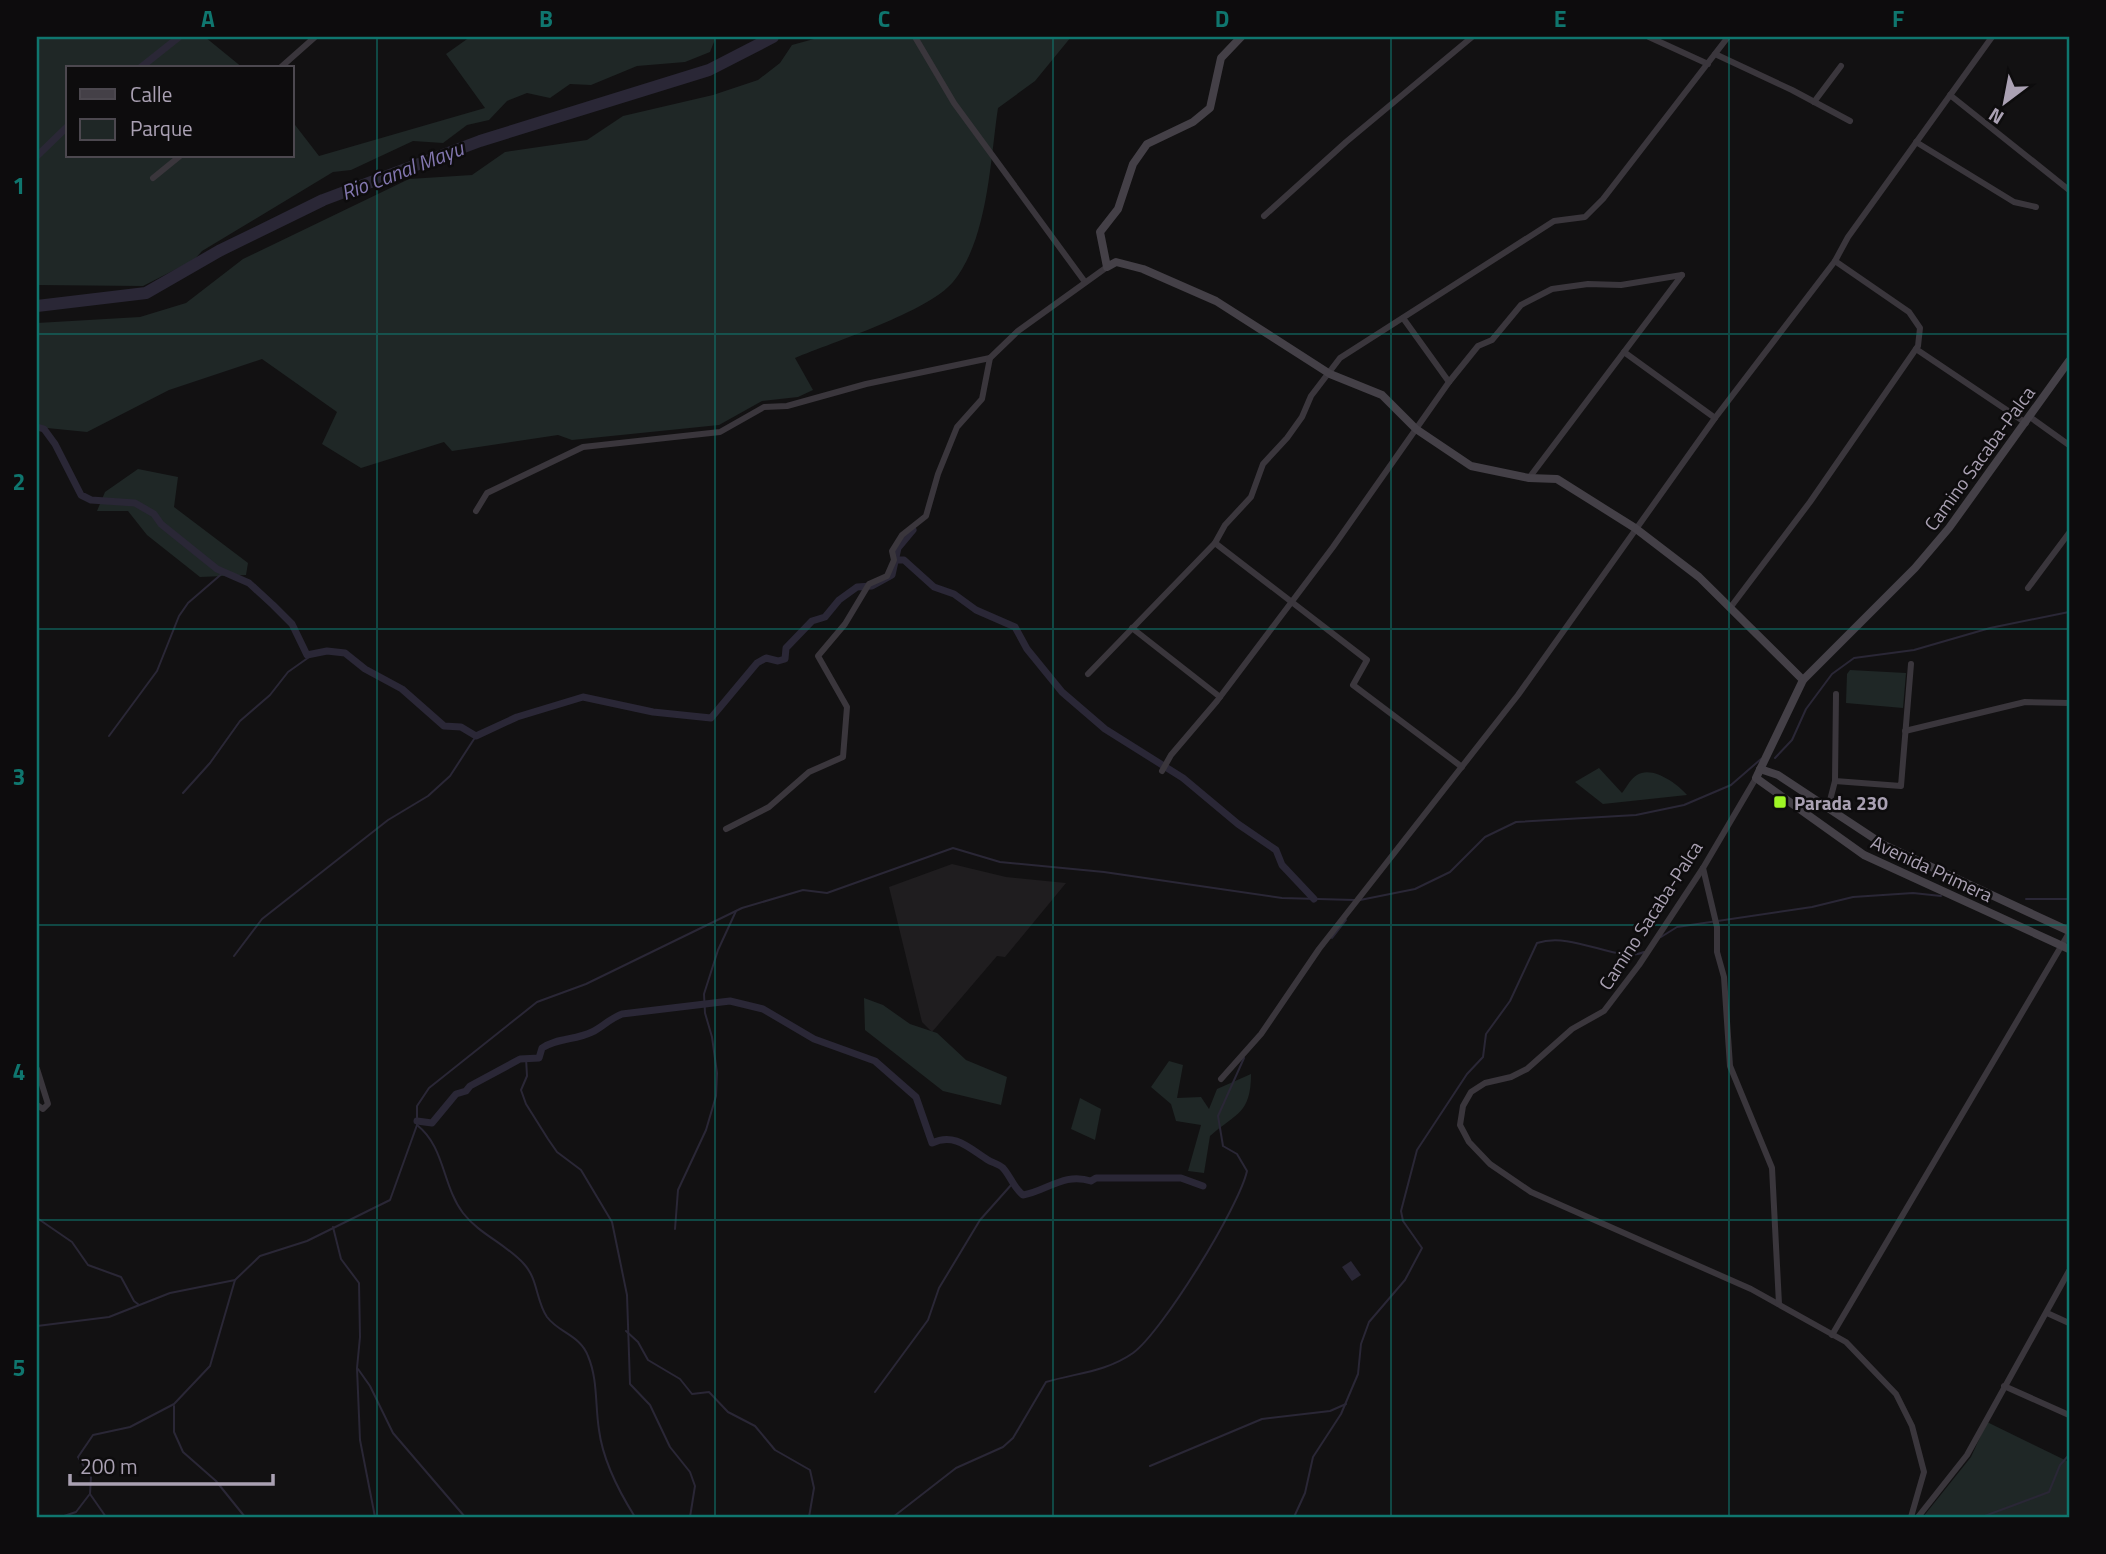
<svg xmlns="http://www.w3.org/2000/svg" width="2106" height="1554" viewBox="0 0 2106 1554" font-family="'Titillium Web',sans-serif">
	<rect width="100%" height="100%" fill="#121112"/>
	<polygon fill="#1f1d1f" points="952,864 1006,877 1066,883 1005,957 997,956 932,1032 922,1022 889,887"/>
	<g fill="#1f2726">
		<polygon points="37,37 205,37 243,68 68,68 68,156 292,156 292,121 319,156 485,108 446,54 470,37 716,37 710,52 685,62 637,66 591,85 570,84 550,98 527,93 507,101 489,120 467,125 443,143 413,141 351,170 333,172 202,251 194,260 143,286 37,285"/>
		<path d="M821,37H1071L1035,81L998,108C990,161 988,240 953,282C928,312 833,342 795,358L813,390L798,397L762,401L719,425L572,440L558,435L452,451L444,442L361,468L322,444L337,412L262,359L169,390L87,432L37,427V323L140,317L186,303L243,259L409,179L472,175L505,152L587,140L623,116L713,95L758,80L780,63L792,45Z"/>
		<polygon points="138,469 178,477 174,507 248,563 246,575 200,577 147,535 128,511 97,511 105,492"/>
		<polygon points="1850,670 1906,673 1903,708 1846,703 1847,674"/>
		<path d="M1599,768L1622,793C1626,788 1631,778 1637,775C1652,765 1678,784 1687,795L1603,804L1575,782Z"/>
		<polygon points="864,998 883,1005 910,1024 937,1033 966,1060 1007,1077 1001,1105 943,1091 865,1030"/>
		<path d="M1169,1061L1183,1065L1177,1098L1201,1097L1209,1109L1217,1089L1251,1074C1251,1114 1236,1113 1210,1136L1204,1173L1188,1171L1201,1125L1176,1121L1171,1104L1151,1087Z"/>
		<polygon points="1080,1098 1101,1109 1095,1140 1071,1129"/>
		<polygon points="1987,1422 2069,1462 2069,1517 1923,1517 1971,1457"/>
	</g>
	<polygon fill="#2a2736" points="1351,1261 1361,1275 1352,1281 1342,1267"/>
	<g fill="none" stroke-linecap="round" stroke-linejoin="round">
		<g stroke="#2a2736" stroke-width="2">
			<polyline points="109,736 157,671 179,616 188,603 225,571"/>
			<polyline points="1775,758 1792,740 1806,709 1832,674 1854,658 1914,650 1990,628 2069,612"/>
			<polyline points="183,793 210,763 240,721 270,695 288,672 312,655"/>
			<polyline points="2026,899 2069,899"/>
			<polyline points="1360,900 1415,889 1450,872 1485,837 1516,822 1636,815 1684,805 1731,785 1761,759"/>
			<polyline points="1661,937 1677,927 1812,907 1853,897 1913,893 1941,896"/>
			<polyline points="1332,938 1346,920"/>
			<polyline points="234,956 262,919 388,820 428,796 450,776 476,736"/>
			<polyline points="526,1058 527,1076 521,1090 526,1104 548,1139 557,1152 581,1170 612,1222 627,1295 630,1384 650,1405 670,1447 690,1472 695,1486 690,1517"/>
			<path d="M417,1125C445,1147 442,1185 463,1213C479,1234 506,1244 524,1264C538,1279 536,1301 547,1317C559,1333 580,1335 588,1356C598,1380 595,1405 599,1430C603,1461 618,1490 635,1517"/>
			<polyline points="37,1218 72,1242 88,1265 121,1277 134,1301 139,1305"/>
			<polyline points="333,1227 341,1259 359,1283 360,1337 357,1368 360,1440 375,1517"/>
			<polyline points="675,1229 678,1190 706,1130 716,1096 717,1073 712,1037 705,1013 704,994 718,950 736,911"/>
			<polyline points="37,1326 109,1317 170,1293 235,1280"/>
			<polyline points="626,1331 638,1342 648,1360 680,1379 692,1394 709,1392 728,1412 755,1426 775,1450 810,1470 814,1488 809,1517"/>
			<polyline points="358,1369 370,1386 393,1433 465,1517"/>
			<polyline points="875,1392 928,1320 939,1288 980,1220 1012,1184"/>
			<polyline points="174,1406 174,1432 183,1452 216,1481 245,1517"/>
			<polyline points="1150,1466 1262,1419 1330,1411 1346,1404"/>
			<polyline points="37,1517 42,1517"/>
			<polyline points="61,1517 76,1512 89,1495"/>
			<polyline points="106,1517 90,1494 91,1477 78,1457 93,1435 130,1427 174,1404 210,1366 235,1280 260,1256 307,1241 390,1200 417,1125 417,1106 429,1088 537,1002 586,984 742,908 803,890 827,893 953,848 1000,862 1104,872 1282,898 1355,900"/>
			<path d="M893,1517L956,1468L1003,1447L1013,1438L1046,1382C1076,1373 1106,1372 1133,1353C1162,1332 1239,1207 1247,1171L1237,1154L1223,1146L1218,1116L1244,1058"/>
			<path d="M1294,1517L1305,1493L1313,1457L1341,1414L1358,1374L1361,1344L1369,1322L1405,1280L1422,1248L1403,1221L1401,1211L1417,1150L1467,1074L1483,1057L1486,1034L1510,1001L1537,943C1574,931 1618,964 1644,952"/>
			<polyline points="1982,1517 2049,1492 2060,1465 2069,1455"/>
		</g>
		<g stroke="#2a2736" stroke-width="7">
			<polyline points="140,68 179,37"/>
			<polyline points="37,156 68,126"/>
			<polyline points="37,427 44,429 55,444 81,495 91,500 135,503 154,514 161,524 217,569 249,583 273,605 292,624 307,655 327,651 345,653 365,669 402,689 444,726 461,727 476,736 517,717 583,697 653,712 711,718 757,663 766,658 778,661 785,659 786,648 812,621 825,617 839,600 857,587 872,586 892,575 898,548 913,530"/>
			<polyline points="895,560 904,560 934,587 954,594 976,610 1015,627 1027,649 1062,692 1105,729 1183,778 1238,824 1276,850 1282,865 1314,899"/>
			<path d="M417,1121L432,1123L456,1094L466,1091L470,1086L520,1059L539,1058L542,1048C556,1038 576,1040 592,1032C601,1028 609,1019 622,1014L730,1001L763,1009L814,1039L875,1061L916,1097L932,1143C955,1132 970,1149 988,1160C993,1163 999,1164 1003,1168C1011,1177 1013,1187 1023,1195C1047,1191 1064,1172 1091,1181L1096,1178H1181L1203,1186"/>
		</g>
		<polyline stroke="#2a2736" stroke-width="12" points="37,306 146,293 219,251 323,200 480,141 709,70 773,37"/>
		<g stroke="#3a363c" stroke-width="6">
			<polyline points="915,37 954,103 1085,282"/>
			<polyline points="1649,37 1708,64"/>
			<polyline points="1715,54 1792,90 1850,121"/>
			<polyline points="280,68 315,37"/>
			<polyline points="1950,95 2069,190"/>
			<polyline points="1814,102 1841,66"/>
			<polyline points="1916,142 2014,202 2036,207"/>
			<polyline points="153,178 180,156"/>
			<polyline points="1264,216 1346,142 1472,37"/>
			<polyline points="1403,318 1449,382"/>
			<polyline points="1916,349 2026,423"/>
			<polyline points="1624,352 1715,418"/>
			<polyline points="2030,417 2069,445"/>
			<polyline points="1529,478 1682,275"/>
			<polyline points="476,511 487,493 583,447 720,432 764,407 787,406 866,384 990,358"/>
			<polyline points="1215,543 1367,660 1353,685 1462,767"/>
			<polyline points="2028,588 2069,533"/>
			<polyline points="1730,608 1810,502 1918,346 1920,328 1909,312 1835,261"/>
			<polyline points="1132,628 1220,697"/>
			<polyline points="1088,674 1215,543 1225,525 1251,497 1263,464 1287,438 1302,417 1311,396 1340,358 1554,221 1585,217 1603,199 1728,37"/>
			<polyline points="1905,731 2025,702 2069,703"/>
			<polyline points="1162,771 1171,755 1217,701 1333,547 1449,382 1478,346 1492,340 1521,305 1552,289 1588,284 1621,285 1682,275"/>
			<polyline points="1756,778 1703,868 1639,965 1604,1011 1572,1029 1527,1069 1511,1077 1485,1083 1471,1092 1463,1106 1460,1125 1469,1142 1490,1164 1531,1192 1751,1289 1846,1342 1896,1394 1912,1426 1924,1472 1911,1517"/>
			<polyline points="1835,781 1901,786 1911,664"/>
			<polyline points="1828,808 1835,781 1836,694"/>
			<polyline points="726,829 769,807 809,772 843,757 847,707 818,656 845,624 869,584 887,576 894,560 892,551 902,535 926,516 938,474 957,427 982,399 990,358 1018,331 1107,267"/>
			<polyline points="1703,868 1717,927 1717,952 1724,977 1730,1066 1772,1168 1779,1304"/>
			<polyline points="37,1069 48,1104 43,1109 37,1105"/>
			<polyline points="1221,1079 1261,1034 1319,949 1518,695 1715,418 1835,261 1848,237 1992,37"/>
			<polyline points="2047,1313 2069,1323"/>
			<polyline points="1832,1335 2069,933"/>
			<polyline points="2004,1386 2069,1415"/>
			<polyline points="1918,1517 1967,1455 2069,1271"/>
		</g>
		<g stroke="#444047" stroke-width="8">
			<polyline points="1241,37 1221,58 1210,108 1193,122 1147,144 1133,164 1118,209 1100,232 1107,267 1116,262 1143,269 1216,301 1330,374 1382,395 1416,429 1471,466 1529,478 1557,479 1635,528 1699,577 1803,680"/>
			<polyline points="2069,361 1949,528 1915,568 1803,680 1756,778 1864,855 2069,949"/>
			<polyline points="1760,769 1778,775 1884,845 2069,931"/>
		</g>
	</g>
	<path fill="none" stroke="#0f766e" stroke-width="2" stroke-opacity="0.55" d="M377,37V1517M715,37V1517M1053,37V1517M1391,37V1517M1729,37V1517M37,334H2069M37,629H2069M37,925H2069M37,1220H2069"/>
	<rect fill="#9ff625" stroke="#0d0c0d" stroke-width="2.5" x="1773" y="795" width="14" height="14" rx="3.5"/>
	<g text-anchor="middle" dominant-baseline="central" stroke-width="5" stroke-linejoin="round" paint-order="stroke">
		<g font-size="19" fill="#aaa1b3" stroke="#0d0c0d">
			<text transform="translate(1979 458) rotate(-54)">Camino Sacaba-Palca</text>
			<text transform="translate(1932 868) rotate(25)">Avenida Primera</text>
			<text transform="translate(1650 915) rotate(-57)">Camino Sacaba-Palca</text>
		</g>
		<g font-size="19" font-weight="bold" fill="#aaa1b3" stroke="#0d0c0d" text-anchor="start">
			<text x="1794" y="802">Parada 230</text>
		</g>
		<g font-size="21" font-style="italic" fill="#8377b0" stroke="#0d0c0d">
			<text transform="translate(402 170) rotate(-21)">Rio Canal Mayu</text>
		</g>
	</g>
	<rect width="2106" height="1554" fill="none" stroke="#0d0c0d" stroke-width="77"/>
	<rect x="66" y="66" width="228" height="91" fill="#0d0c0d" stroke="#4c484f" stroke-width="2"/>
	<rect x="80" y="89" width="35" height="10" fill="#444047" stroke="#4c484f" stroke-width="2"/>
	<text x="130" y="102" font-size="21" fill="#aaa1b3">Calle</text>
	<rect x="80" y="119" width="35" height="21" fill="#1f2726" stroke="#4c484f" stroke-width="2"/>
	<text x="130" y="136" font-size="21" fill="#aaa1b3">Parque</text>
	<g transform="translate(2005 102) rotate(212)" stroke="#0d0c0d" stroke-width="5" paint-order="stroke">
	<path d="M0-5L12 26L0 18L-12 26Z" fill="#aaa1b3"/>
	<text y="-10" font-size="19" font-weight="bold" text-anchor="middle" fill="#aaa1b3">N</text>
	</g>
	<path d="M70 1474v10h203v-10" fill="none" stroke="#aaa1b3" stroke-width="3.5"/>
	<text x="80" y="1474" font-size="21" fill="#aaa1b3" stroke="#0d0c0d" stroke-width="5" paint-order="stroke">200 m</text>
	<rect x="38" y="38" width="2030" height="1478" fill="none" stroke="#0f766e" stroke-width="2.5"/>
	<g font-size="23" text-anchor="middle" font-weight="bold" fill="#0f766e">
		<text x="208" y="27">A</text>
		<text x="546" y="27">B</text>
		<text x="884" y="27">C</text>
		<text x="1222" y="27">D</text>
		<text x="1560" y="27">E</text>
		<text x="1898" y="27">F</text>
		<text x="19" y="194">1</text>
		<text x="19" y="490">2</text>
		<text x="19" y="785">3</text>
		<text x="19" y="1080">4</text>
		<text x="19" y="1376">5</text>
	</g>
</svg>
